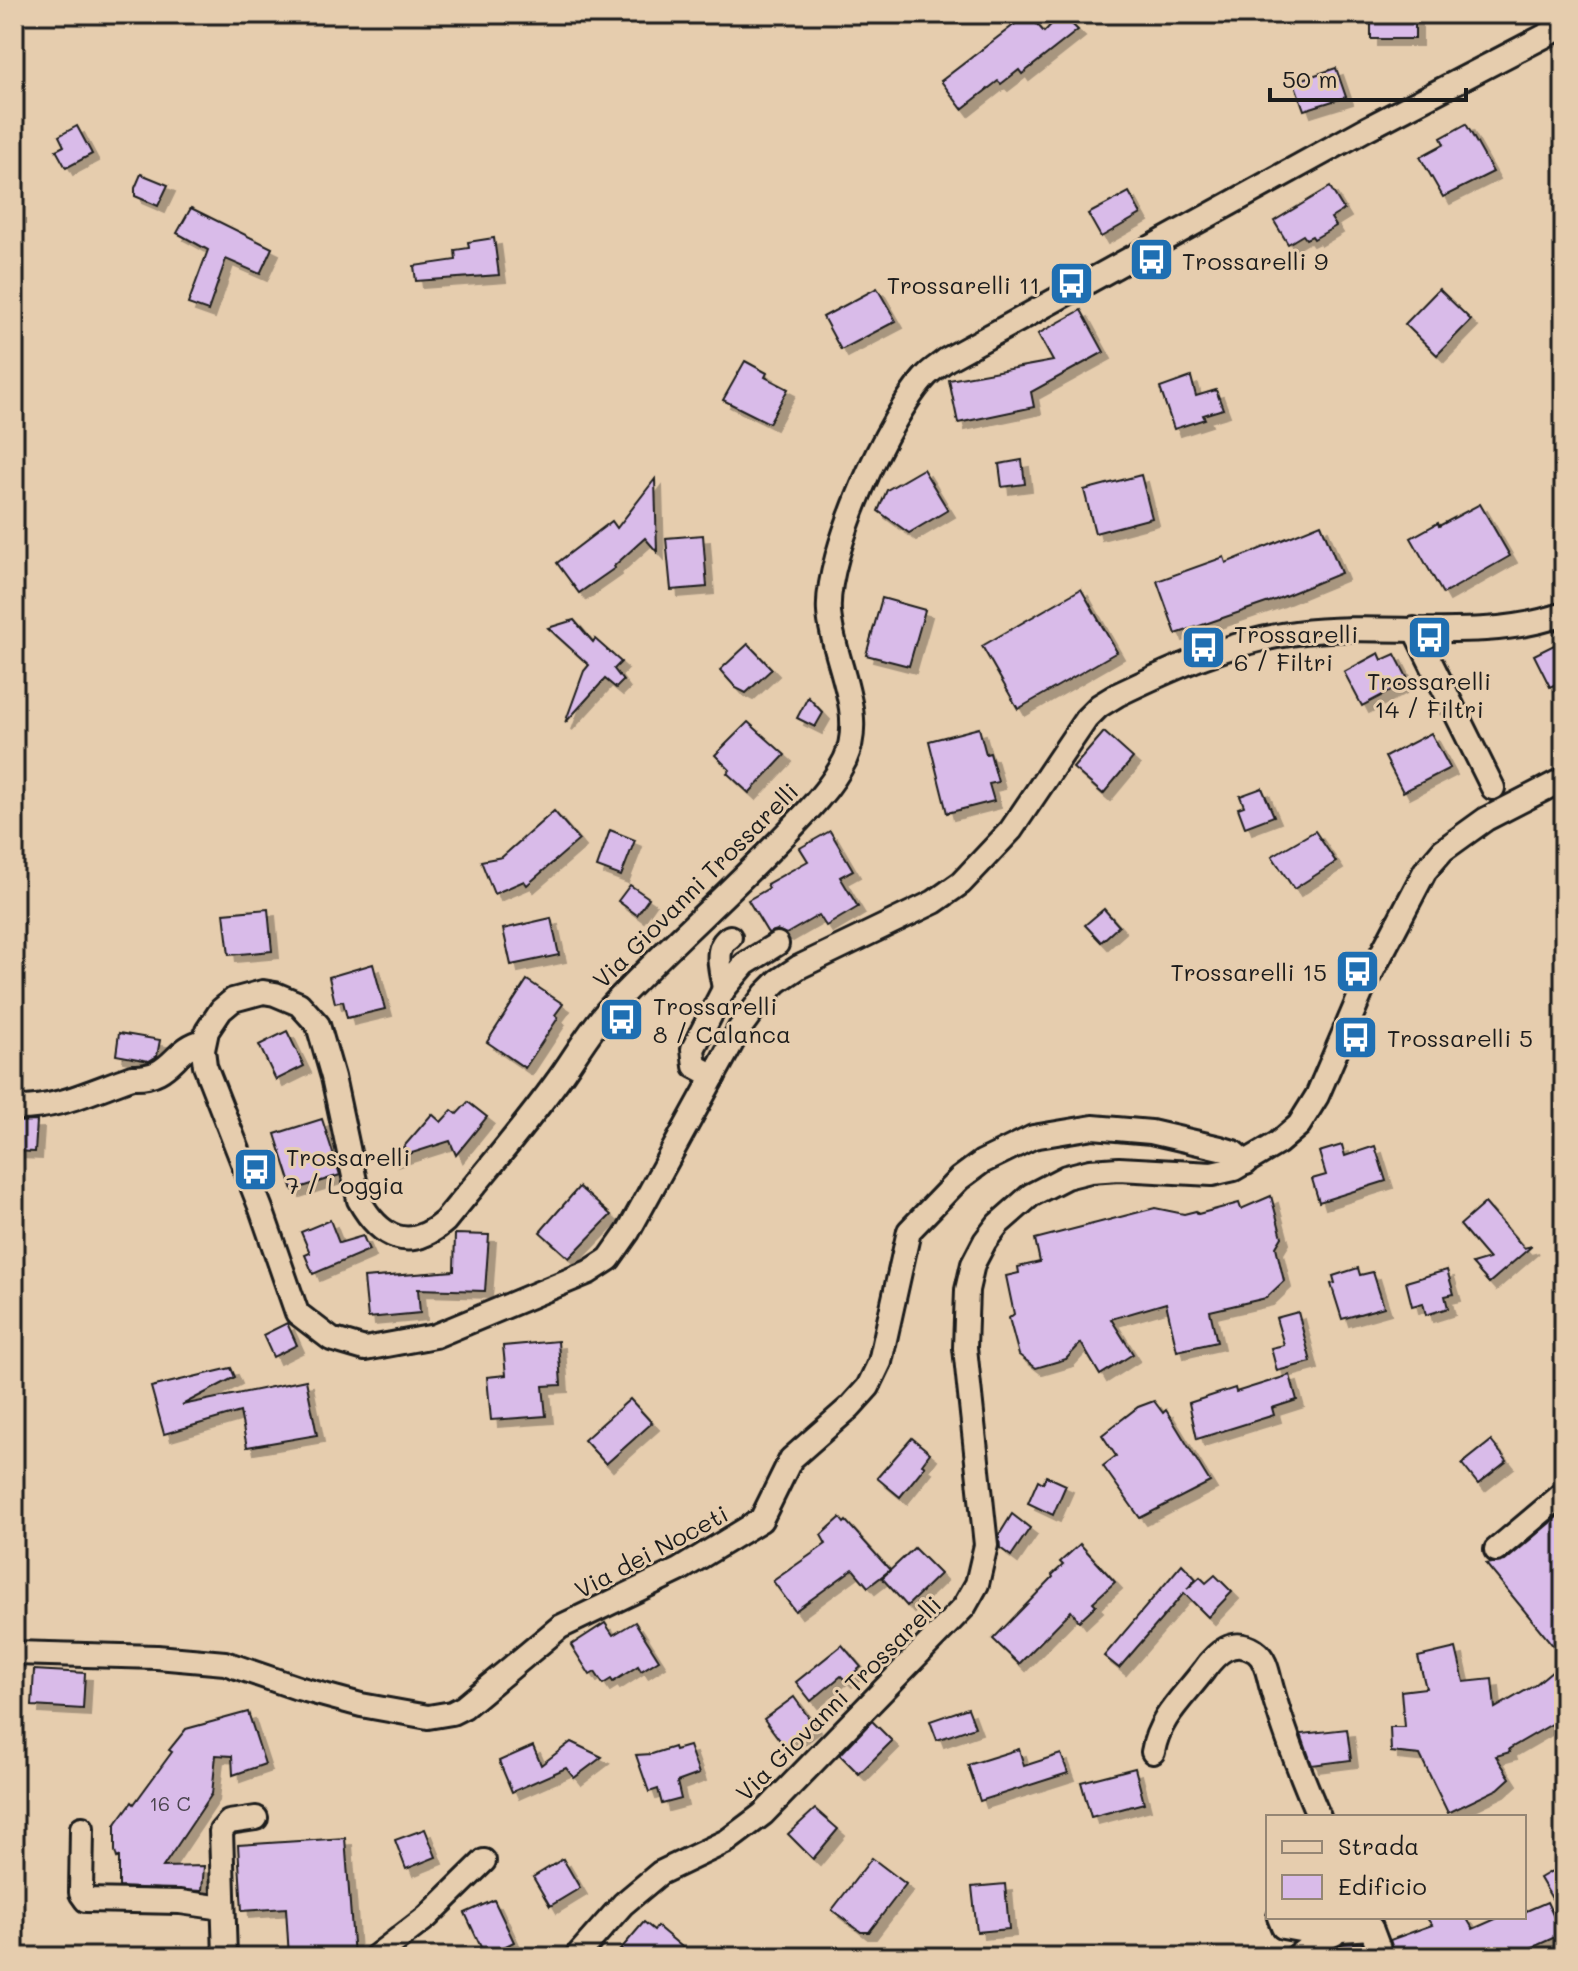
<svg xmlns="http://www.w3.org/2000/svg" width="1578" height="1971" viewBox="0 0 1578 1971" font-family="Mali,sans-serif">
	<defs>
		<filter id="shadow"><feDropShadow dx="7" dy="7" stdDeviation="0" flood-color="#0004"/></filter>
	</defs>
	<rect width="100%" height="100%" fill="#e6cdae"/>
	<filter id="ink" filterUnits="userSpaceOnUse"><feTurbulence type="fractalNoise" baseFrequency=".0125" numOctaves="2"/><feDisplacementMap in="SourceGraphic" scale="16" xChannelSelector="R" yChannelSelector="G"/><feConvolveMatrix kernelMatrix="1 2 1 2 8 2 1 2 1" color-interpolation-filters="sRGB"/></filter>
	<g filter="url(#ink)">
		<g fill="#d9bbe9" stroke="#1c1c1c" stroke-width="2" filter="url(#shadow)">
			<polygon points="1028,14 1044,32 1061,14 1078,30 1022,74 1019,70 1001,84 998,81 962,109 941,81"/>
			<rect x="1371" y="14" width="44" height="25"/>
			<polygon points="1336,68 1346,97 1304,110 1294,82"/>
			<polygon points="1466,124 1493,172 1443,197 1420,157 1444,144 1441,138"/>
			<polygon points="77,126 92,154 66,168 56,150 64,146 59,136"/>
			<polygon points="141,174 168,185 158,206 135,196 135,188"/>
			<polygon points="1330,187 1344,210 1331,218 1336,226 1314,239 1312,236 1306,239 1303,235 1288,244 1274,221"/>
			<polygon points="1129,192 1141,214 1101,237 1088,214"/>
			<polygon points="191,208 272,248 260,274 226,259 208,311 188,304 208,250 177,233"/>
			<polygon points="494,238 499,275 416,281 414,266 456,260 455,250 469,248 468,242"/>
			<polygon points="877,288 896,321 841,350 823,317"/>
			<polygon points="1439,289 1471,320 1437,355 1405,324"/>
			<polygon points="1081,310 1104,352 1031,392 1034,407 958,423 949,380 1053,361 1038,334"/>
			<polygon points="745,361 767,373 765,377 788,389 769,423 723,400"/>
			<polygon points="1191,377 1196,396 1216,390 1223,409 1203,415 1205,419 1174,429 1160,388"/>
			<polygon points="1022,460 1025,484 1002,487 999,464"/>
			<polygon points="923,469 948,510 909,533 878,511 887,490"/>
			<polygon points="1141,475 1152,518 1095,533 1084,490"/>
			<polygon points="655,479 657,552 645,538 614,566 615,568 579,593 557,563 612,521 617,528"/>
			<polygon points="1480,504 1510,556 1443,594 1411,538 1438,523 1439,526"/>
			<polygon points="1321,524 1341,573 1275,600 1176,634 1157,581 1224,557 1226,563"/>
			<polygon points="703,535 707,587 671,590 666,538"/>
			<polygon points="1081,589 1117,652 1018,709 982,646"/>
			<polygon points="882,598 925,610 909,666 866,655"/>
			<polygon points="574,620 593,642 595,639 621,662 614,669 623,681 616,688 605,679 565,723 584,671 589,665 548,628"/>
			<polygon points="1564,640 1564,680 1550,687 1534,655"/>
			<polygon points="748,644 772,669 746,693 736,688 720,670"/>
			<polygon points="1379,653 1382,660 1395,654 1409,681 1362,706 1344,672"/>
			<polygon points="808,697 823,713 815,727 797,718"/>
			<polygon points="748,722 785,755 749,793 727,773 730,770 715,755"/>
			<polygon points="979,728 986,754 990,753 998,782 989,784 994,801 947,813 929,741"/>
			<polygon points="1104,732 1133,758 1103,794 1073,768"/>
			<polygon points="1431,733 1450,768 1403,792 1385,757"/>
			<polygon points="1262,788 1274,816 1245,827 1238,808 1244,806 1240,796"/>
			<polygon points="554,811 579,840 527,885 524,881 494,894 481,861 502,857"/>
			<polygon points="610,830 635,840 621,876 597,867"/>
			<polygon points="830,831 853,870 840,877 858,907 826,926 819,915 786,934 777,930 768,933 748,900 769,888 767,884 808,861 800,848"/>
			<polygon points="1315,831 1336,862 1294,889 1272,856"/>
			<polygon points="630,885 649,898 637,915 618,901"/>
			<polygon points="268,909 272,951 229,955 224,913"/>
			<polygon points="1104,909 1119,926 1101,942 1085,925"/>
			<polygon points="551,918 559,955 511,965 503,929"/>
			<polygon points="373,964 385,1009 347,1018 343,1001 335,1003 329,977"/>
			<polygon points="527,980 563,1004 555,1015 558,1018 525,1068 487,1042"/>
			<polygon points="287,1031 304,1066 276,1080 259,1045"/>
			<polygon points="119,1033 160,1040 157,1056 149,1061 116,1055"/>
			<polygon points="468,1102 487,1117 456,1155 450,1141 393,1159 432,1114 441,1122 452,1110 457,1114"/>
			<polygon points="322,1119 340,1175 293,1190 275,1134"/>
			<polygon points="37,1121 35,1152 14,1151 14,1122"/>
			<polygon points="1342,1145 1345,1156 1375,1146 1386,1181 1319,1202 1312,1179 1326,1175 1319,1152"/>
			<polygon points="579,1187 611,1215 569,1258 540,1232"/>
			<polygon points="1271,1196 1282,1237 1276,1247 1284,1281 1266,1298 1210,1311 1217,1342 1177,1351 1166,1303 1111,1319 1133,1354 1100,1375 1081,1343 1066,1359 1036,1368 1019,1355 1009,1318 1014,1314 1006,1276 1019,1273 1018,1267 1040,1262 1035,1239 1155,1208 1184,1214 1196,1211 1198,1214 1239,1203 1241,1209"/>
			<polygon points="1485,1203 1524,1248 1532,1246 1489,1283 1472,1264 1489,1259 1460,1225"/>
			<polygon points="330,1220 339,1243 363,1236 369,1250 313,1274 305,1255 310,1253 301,1232"/>
			<polygon points="455,1234 489,1235 485,1291 418,1289 420,1313 368,1318 364,1278 454,1271"/>
			<polygon points="1358,1268 1360,1275 1373,1272 1384,1307 1342,1319 1331,1284 1335,1283 1333,1276"/>
			<polygon points="1447,1270 1454,1294 1445,1296 1448,1308 1426,1315 1423,1303 1412,1306 1406,1282"/>
			<polygon points="1298,1312 1311,1362 1277,1371 1271,1348 1284,1345 1276,1318"/>
			<polygon points="287,1323 297,1345 273,1357 263,1335"/>
			<polygon points="558,1341 561,1385 543,1386 546,1416 491,1420 487,1377 506,1375 503,1346"/>
			<polygon points="231,1368 235,1377 182,1405 306,1380 317,1435 247,1447 240,1412 164,1434 151,1387"/>
			<polygon points="1290,1375 1297,1400 1272,1408 1274,1415 1197,1439 1189,1403 1235,1388 1236,1392"/>
			<polygon points="630,1399 652,1423 606,1464 584,1440"/>
			<polygon points="1154,1401 1163,1413 1166,1410 1210,1482 1140,1518 1103,1466 1116,1456 1102,1435 1138,1407"/>
			<polygon points="912,1438 930,1453 922,1464 925,1466 900,1497 877,1478"/>
			<polygon points="1491,1441 1507,1461 1478,1484 1462,1464"/>
			<polygon points="1046,1476 1066,1485 1053,1515 1028,1503 1038,1480 1043,1483"/>
			<polygon points="1564,1511 1564,1659 1486,1564 1505,1561"/>
			<polygon points="1012,1514 1030,1528 1011,1556 1000,1548 999,1535"/>
			<polygon points="840,1518 844,1523 846,1521 890,1570 868,1587 853,1569 795,1611 773,1581 826,1544 821,1535"/>
			<polygon points="1080,1544 1115,1582 1093,1602 1096,1605 1079,1621 1071,1611 1019,1664 993,1639 1053,1577 1052,1575 1063,1565 1060,1562"/>
			<polygon points="914,1548 940,1574 907,1606 882,1578"/>
			<polygon points="1182,1564 1196,1579 1187,1589 1200,1577 1206,1583 1215,1575 1232,1592 1208,1617 1184,1593 1119,1668 1104,1656"/>
			<polygon points="635,1622 659,1660 641,1671 638,1666 613,1682 611,1679 603,1684 595,1672 590,1675 571,1645 605,1623 613,1635"/>
			<polygon points="842,1645 861,1667 845,1680 841,1676 811,1701 796,1682"/>
			<polygon points="1456,1648 1464,1682 1492,1679 1495,1708 1535,1685 1564,1661 1564,1717 1509,1749 1510,1752 1496,1756 1510,1778 1498,1789 1448,1813 1420,1755 1391,1752 1390,1727 1404,1727 1401,1691 1426,1688 1418,1657"/>
			<polygon points="34,1670 85,1673 83,1709 32,1706"/>
			<polygon points="794,1697 814,1725 785,1747 764,1719"/>
			<polygon points="968,1708 975,1727 937,1740 930,1721"/>
			<polygon points="248,1712 265,1764 233,1775 232,1756 216,1755 212,1794 163,1867 204,1866 202,1891 119,1887 119,1857 117,1858 115,1851 115,1825 132,1802 134,1804 172,1752 169,1750 186,1729"/>
			<polygon points="872,1721 892,1741 859,1774 840,1755"/>
			<polygon points="1347,1729 1351,1760 1312,1765 1301,1734"/>
			<polygon points="571,1742 602,1757 574,1778 566,1768 512,1792 499,1761 533,1746 541,1765"/>
			<polygon points="689,1746 699,1774 677,1782 681,1799 662,1804 658,1789 649,1792 636,1755 652,1754 674,1747 675,1750"/>
			<polygon points="1019,1749 1024,1766 1061,1754 1068,1773 980,1801 968,1765"/>
			<polygon points="1135,1768 1144,1803 1091,1817 1081,1782"/>
			<polygon points="815,1809 838,1829 813,1859 788,1834"/>
			<polygon points="425,1829 436,1857 406,1869 395,1840"/>
			<polygon points="345,1838 354,1957 289,1957 286,1908 242,1911 238,1845"/>
			<polygon points="872,1858 906,1884 869,1932 861,1932 832,1910"/>
			<polygon points="563,1859 580,1888 550,1906 533,1877"/>
			<polygon points="1564,1864 1564,1919 1540,1878"/>
			<polygon points="1005,1884 1009,1929 977,1932 972,1887"/>
			<polygon points="494,1900 514,1942 485,1956 465,1913"/>
			<polygon points="1547,1902 1562,1934 1511,1957 1396,1957 1390,1940 1432,1925 1426,1917 1466,1917 1473,1929 1500,1917 1524,1917 1524,1912"/>
			<polygon points="644,1922 654,1930 657,1926 694,1957 614,1957"/>
			<polygon points="1362,1943 1367,1957 1318,1957 1343,1944"/>
		</g>
		<g fill="none" stroke-linecap="round" stroke-linejoin="round">
			<defs>
				<g id="street">
					<path d="M1564,26L1366,129L946,360C940,365 933,369 927,375C888,416 825,555 829,612C832,659 867,712 845,760C829,792 800,819 776,844C721,901 661,953 608,1010C588,1032 573,1060 555,1084C521,1131 482,1176 445,1221C409,1253 380,1238 359,1200L333,1077L318,1025L299,1004L275,994L263,992L233,1000L221,1010L207,1031L203,1050L205,1066L261,1209L297,1313L331,1339L365,1349L435,1336L589,1272L609,1259L628,1232L740,1028L765,994L778,981L799,967L934,902L961,883L1011,830L1086,719L1099,706L1117,695C1175,667 1232,641 1296,633C1383,621 1480,644 1564,614"/>
					<polyline points="1414,629 1493,788"/>
					<path d="M724,989C722,972 712,948 730,937"/>
					<polyline points="714,1076 695,1066 693,1049 724,989 745,964 777,944"/>
					<path d="M14,1108C58,1109 91,1091 132,1077C173,1079 172,1048 204,1041"/>
					<polyline points="1496,1550 1564,1493"/>
					<polyline points="14,1653 157,1657 225,1663 298,1688 361,1705 428,1717 452,1713 464,1707 560,1627 679,1570 761,1520 791,1459 850,1407 868,1387 880,1362 909,1231 959,1179 982,1162 1033,1137 1093,1127 1151,1132 1220,1148 1233,1152 1246,1163"/>
					<path d="M1153,1752C1159,1717 1183,1698 1204,1670C1216,1653 1233,1637 1255,1651C1267,1659 1268,1676 1272,1689C1284,1733 1301,1775 1319,1817"/>
					<polyline points="82,1828 81,1893 86,1900 180,1902 223,1908"/>
					<polyline points="1279,1917 1283,1927 1311,1932 1371,1928"/>
					<polyline points="1371,1928 1382,1957"/>
					<polyline points="225,1957 221,1831 229,1822 256,1818"/>
					<polyline points="375,1957 427,1917 484,1861"/>
					<polyline points="576,1957 623,1904 660,1873 727,1841 763,1814 964,1607 977,1584 986,1545 965,1348 967,1290 973,1264 985,1241 998,1224 1031,1195 1066,1177 1090,1171 1119,1169 1212,1174 1234,1169 1278,1143 1299,1125 1317,1096 1362,991 1425,871 1443,850 1486,819 1564,779"/>
					<polyline points="1296,1957 1311,1945 1334,1934"/>
				</g>
			</defs>
			<use href="#street" stroke="#1c1c1c" stroke-width="28"/>
			<use href="#street" stroke="#e6cdae" stroke-width="22"/>
		</g>
	</g>
	<defs>
		<symbol id="bus-square" viewBox="-11 -11 22 22"><rect x="-9" y="-9" width="18" height="18" rx="4" fill="#1f6fb2" stroke="#e6cdae"/><path d="M-5-6H5V4H4V6H2V4H-2V6H-4V4H-5ZM-3.5-4V0h7V-4ZM-3.5 1.2v1.5H-2V1.2ZM2 1.2v1.5H3.5V1.2Z" fill="#fff"/></symbol>
	</defs>
	<g fill-rule="evenodd">
		<use href="#bus-square" x="1126" y="234" width="51" height="51"/>
		<use href="#bus-square" x="1046" y="258" width="51" height="51"/>
		<use href="#bus-square" x="1404" y="612" width="51" height="51"/>
		<use href="#bus-square" x="1178" y="622" width="51" height="51"/>
		<use href="#bus-square" x="1332" y="946" width="51" height="51"/>
		<use href="#bus-square" x="596" y="994" width="51" height="51"/>
		<use href="#bus-square" x="1330" y="1012" width="51" height="51"/>
		<use href="#bus-square" x="230" y="1144" width="51" height="51"/>
	</g>
	<g text-anchor="middle" dominant-baseline="central" stroke-width="6" stroke-linejoin="round" paint-order="stroke">
		<g font-size="20" fill="#4b444f">
			<text x="170" y="1803">16 C</text>
		</g>
		<g font-size="24" fill="#1c1c1c" stroke="#e6cdae" text-anchor="start">
			<text x="1182" y="260">Trossarelli 9</text>
			<text x="1040" y="284" text-anchor="end">Trossarelli 11</text>
			<text x="1234" y="633">Trossarelli<tspan x="1234" dy="28">6 / Filtri</tspan></text>
			<text x="1429" y="680" text-anchor="middle">Trossarelli<tspan x="1429" dy="28">14 / Filtri</tspan></text>
			<text x="1327" y="971" text-anchor="end">Trossarelli 15</text>
			<text x="653" y="1005">Trossarelli<tspan x="653" dy="28">8 / Calanca</tspan></text>
			<text x="1387" y="1037">Trossarelli 5</text>
			<text x="286" y="1156">Trossarelli<tspan x="286" dy="28">7 / Loggia</tspan></text>
		</g>
		<g font-size="24" fill="#1c1c1c" stroke="#e6cdae">
			<text transform="translate(695 885) rotate(-45)">Via Giovanni Trossarelli</text>
			<text transform="translate(651 1551) rotate(-28)">Via dei Noceti</text>
			<text transform="translate(838 1698) rotate(-45)">Via Giovanni Trossarelli</text>
		</g>
	</g>
	<rect width="1578" height="1971" fill="none" stroke="#e6cdae" stroke-width="48"/>
	<rect x="24" y="24" width="1530" height="1923" fill="none" stroke="#1c1c1c" stroke-width="3" filter="url(#ink)"/>
	<rect x="1266" y="1815" width="260" height="104" fill="#e6cdae" stroke="#958674" stroke-width="2"/>
	<rect x="1282" y="1841" width="40" height="12" fill="#e6cdae" stroke="#958674" stroke-width="2"/>
	<text x="1338" y="1855" font-size="24" fill="#1c1c1c">Strada</text>
	<rect x="1282" y="1875" width="40" height="24" fill="#d9bbe9" stroke="#958674" stroke-width="2"/>
	<text x="1338" y="1895" font-size="24" fill="#1c1c1c">Edificio</text>
	<path d="M1270 88v12h196v-12" fill="none" stroke="#1c1c1c" stroke-width="4"/>
	<text x="1282" y="88" font-size="24" fill="#1c1c1c" stroke="#e6cdae" stroke-width="6" paint-order="stroke">50 m</text>
</svg>
